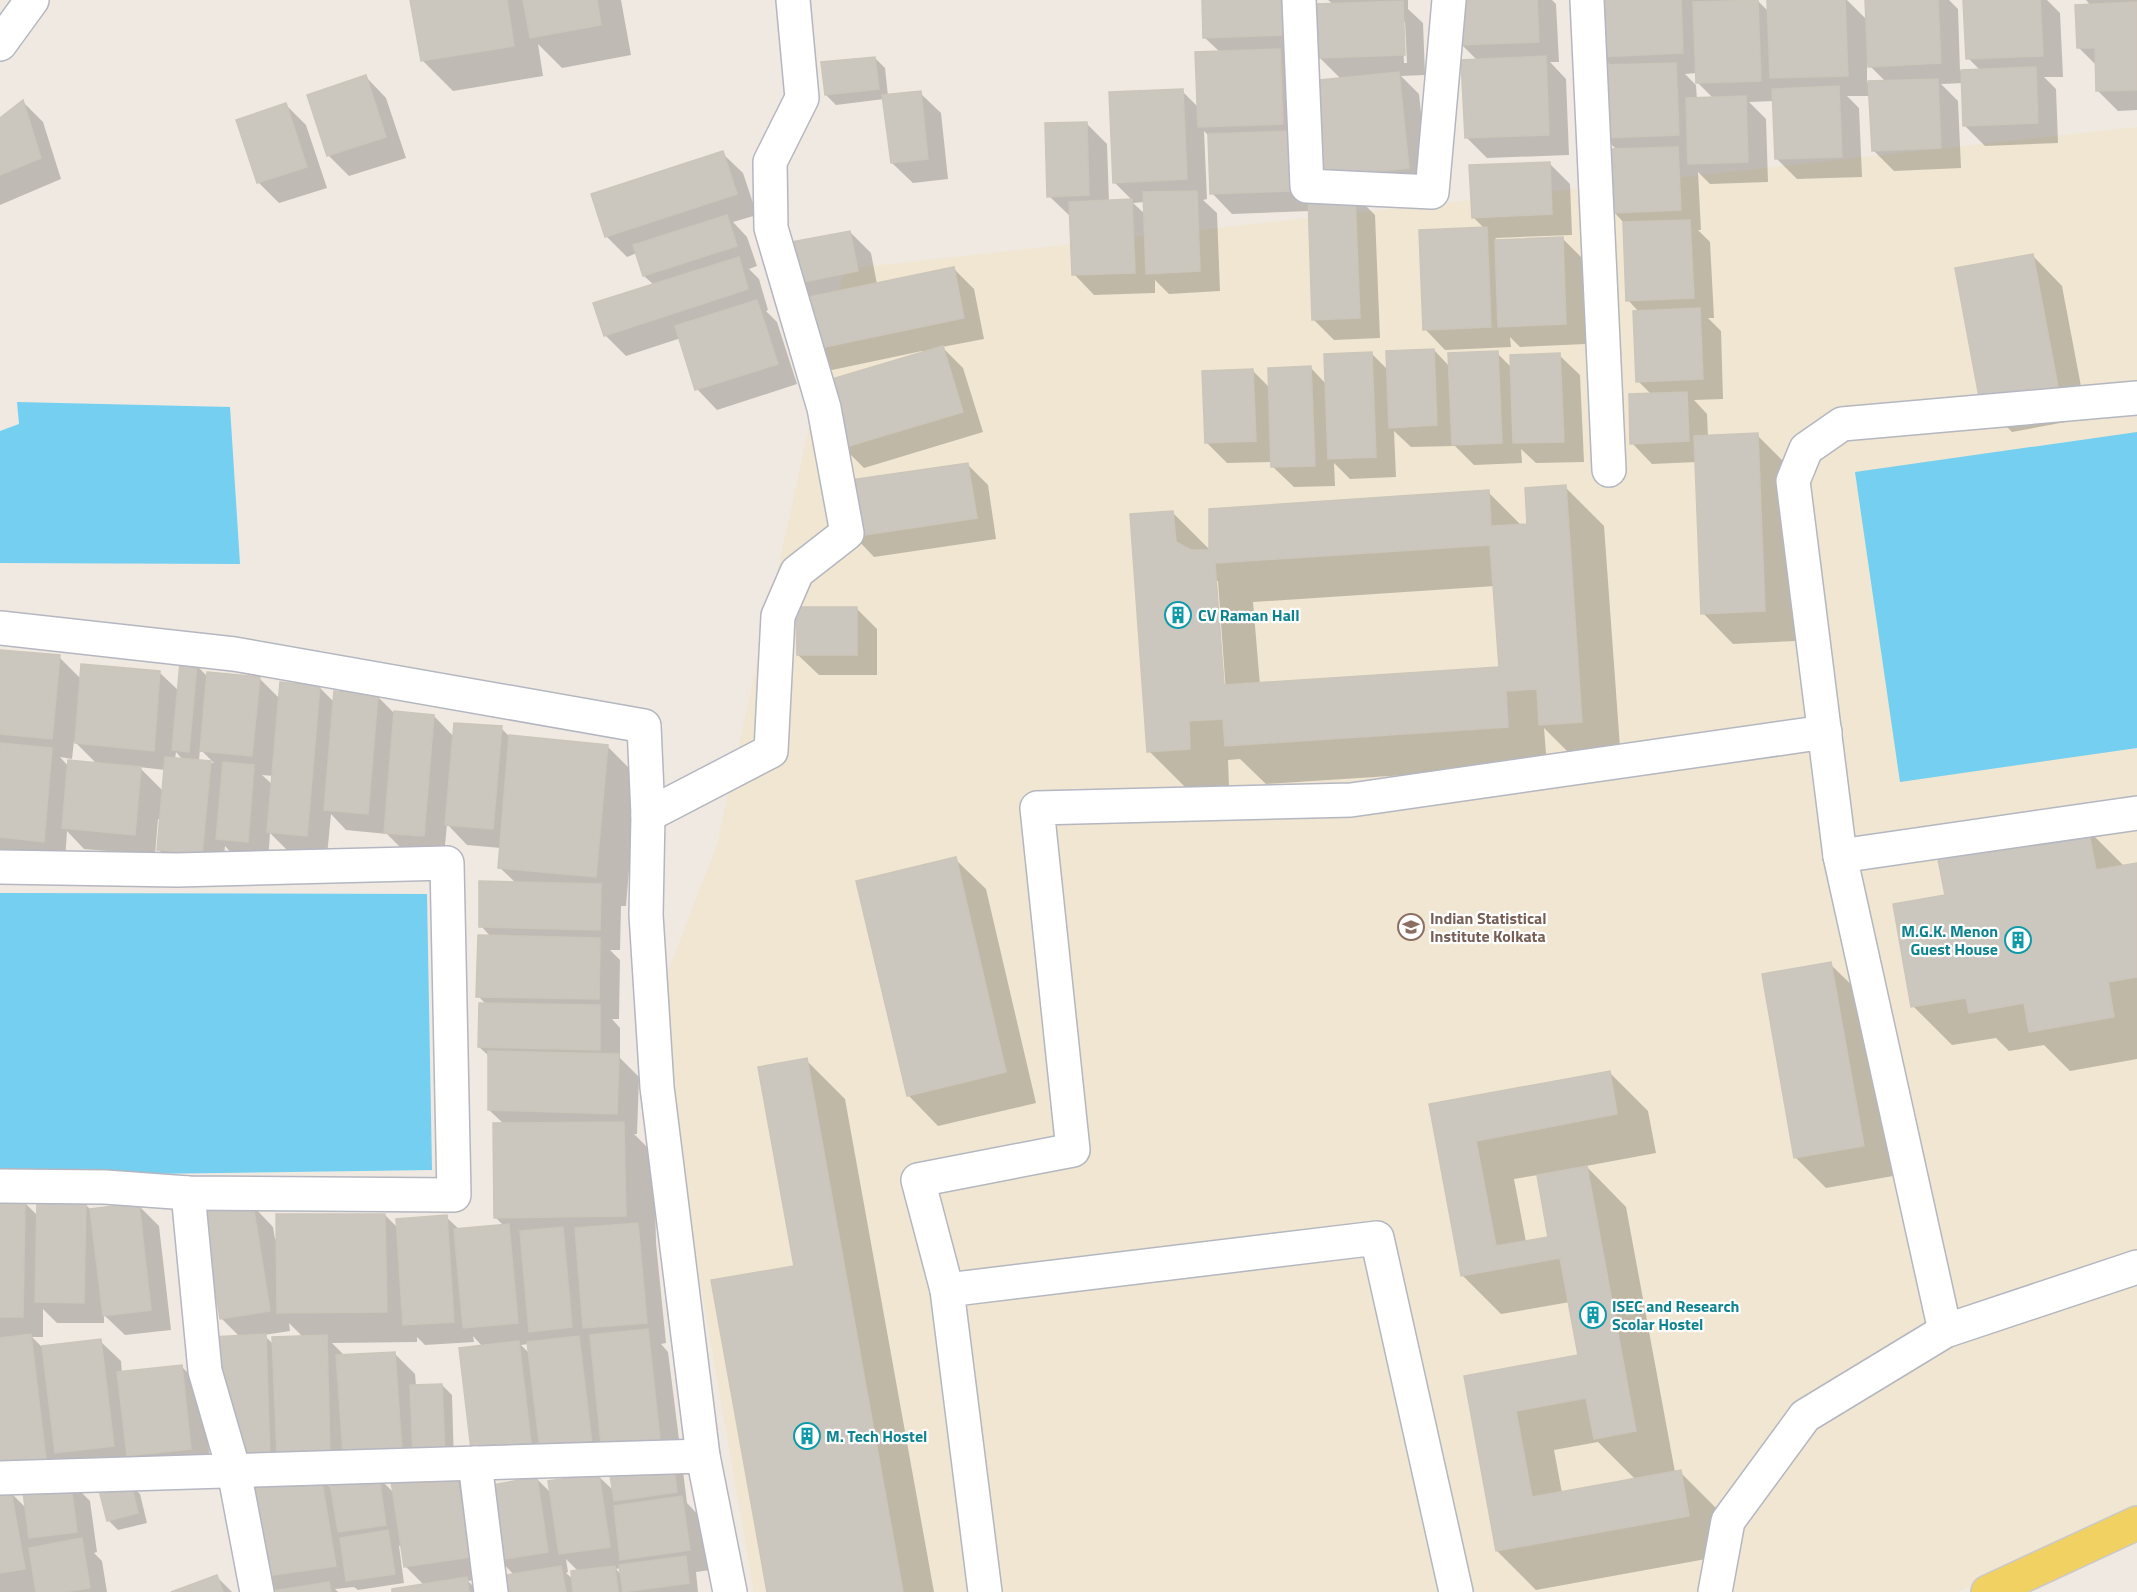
<svg xmlns="http://www.w3.org/2000/svg" width="2137" height="1592" viewBox="0 0 2137 1592" font-family="'Titillium Web',sans-serif">
	<rect width="100%" height="100%" fill="#efe9e1"/>
	<polygon fill="#f0e6d1" points="2137,127 2137,1506 1958,1592 754,1592 653,1010 717,845 844,269"/>
	<g fill="#75cff0">
		<polygon points="17,402 230,407 240,564 0,563 0,431 19,424"/>
		<polygon points="2137,432 2137,748 1900,782 1855,472"/>
		<polygon points="0,893 427,894 432,1170 0,1176"/>
	</g>
	<g fill="#0003" fill-rule="evenodd">
		<polygon points="411,0 621,0 631,55 562,68 538,44 543,76 453,91 422,60"/>
		<path d="M1203,0H1301L1303,145L1341,79L1320,58L1334,5L1328,0H1408V9L1423,23L1425,75L1401,76L1419,94L1429,189L1356,196L1375,215L1380,338L1334,340L1314,320L1310,211L1232,214L1212,193L1209,136L1204,131L1207,199L1203,200L1217,213L1220,291L1169,294L1155,280V293L1094,295L1074,274L1071,217L1049,196L1086,123L1107,144L1109,202L1133,201L1114,182L1182,91L1199,108L1220,52L1205,38ZM1402,22H1405L1407,63H1404ZM1145,202L1146,215L1133,203Z"/>
		<polygon points="1459,0 1552,0 1556,4 1559,62 1550,62 1566,79 1569,155 1487,158 1466,137 1478,61 1461,44"/>
		<path d="M1598,0H1761H1757L1769,12V0H1847L1868,21L1867,0H1949L1958,9L1960,71L1980,70L1968,58L1965,0H2047L2060,13L2063,77H2044L2056,89L2058,143L1985,146L1964,125L1963,83L1941,84L1958,101L1961,168L1894,171L1873,150L1871,96H1847L1859,108L1862,177L1797,179L1776,158L1774,101L1749,102L1766,119L1768,182L1710,184L1698,172L1701,230H1698L1710,242L1714,318H1708L1721,331L1723,399L1694,400L1707,414L1708,437L1757,435L1787,465L1795,641L1733,644L1703,613L1697,462L1652,464L1632,443L1651,394L1638,381L1639,312L1628,300L1624,223L1614,212L1617,150L1604,137L1611,66L1600,56ZM1867,63L1886,82L1867,83ZM1697,73V82L1714,99L1697,100L1696,85L1685,74Z"/>
		<polygon points="2086,0 2137,0 2137,110 2118,111 2098,91 2097,66 2078,47 2091,6"/>
		<polygon points="875,58 885,68 888,96 920,93 941,113 948,179 913,183 892,163 884,99 836,105 826,95"/>
		<polygon points="366,77 386,98 406,158 349,176 328,155"/>
		<polygon points="23,102 43,122 61,179 0,205 0,120"/>
		<polygon points="286,105 306,125 327,188 279,203 258,182"/>
		<polygon points="722,153 743,173 757,215 733,222 747,237 757,266 749,269 759,279 768,310 766,311 777,322 797,384 717,410 697,389 681,338 626,356 605,335 654,285 644,276 637,253 627,257 606,236"/>
		<polygon points="1549,163 1570,184 1572,235 1495,238 1499,241 1563,239 1583,259 1586,344 1520,347 1510,337 1511,347 1445,350 1425,329 1484,228 1473,217"/>
		<polygon points="850,232 871,253 877,284 953,268 974,289 984,339 942,347 963,368 983,432 864,468 844,448 923,354 922,351 832,370 811,349 790,284"/>
		<polygon points="2032,255 2062,286 2087,418 2012,432 1981,401"/>
		<polygon points="1434,350 1450,367 1497,353 1512,368 1559,355 1580,375 1584,462 1536,463 1521,449 1522,463 1474,465 1455,446 1411,447 1394,431 1396,477 1350,479 1334,463 1335,486 1294,487 1273,467 1273,462 1227,463 1206,442 1252,370 1270,388 1311,368 1326,384 1371,353 1388,370"/>
		<polygon points="968,465 988,485 996,539 874,557 854,536"/>
		<path d="M1565,487L1604,526L1621,761L1580,764L1544,728L1547,766L1266,784L1240,759L1228,760L1229,787L1188,790L1149,751L1173,513L1211,551L1488,492L1522,526H1529ZM1215,581H1218L1226,693H1223ZM1495,586L1501,668L1260,685L1253,602Z"/>
		<polygon points="856,608 877,629 877,675 819,675 798,655"/>
		<path d="M0,651L59,657L81,679L160,673L179,691L196,665L208,677L259,678L280,699L319,687L334,702L378,697L396,715L434,716L454,737L501,728L510,737L607,746L637,776L626,906H621L620,950H610L620,960L619,1019H612L620,1028V1058L639,1077L637,1134H634L654,1154L656,1243L666,1343L661,1344L668,1352L687,1503L702,1519L710,1570L696,1572L698,1592H504L514,1575L499,1559L537,1479L552,1494L580,1478L579,1476L563,1477L551,1466L495,1478L483,1347L473,1336L474,1342L425,1345L417,1337V1342L332,1343L345,1356L394,1353L415,1374L416,1386L442,1385L452,1395L454,1464L240,1479V1337L221,1318L253,1206L273,1227L275,1239L385,1215L398,1228L446,1217L460,1230L504,1226L496,1218L504,1124L489,1110L490,1057L479,1047L486,1004L478,996L491,937L481,926L516,883L499,867L501,848L467,845L447,824L444,856L406,853L387,834L346,830L331,814L327,856L289,852L270,833L268,862L238,860L225,846L222,874L179,870L158,849L161,820L158,819L155,855L84,849L67,831L65,862L0,855ZM74,741L98,765L69,767L60,757L72,759ZM200,749L214,763L199,761ZM176,752L183,760L175,759ZM139,767L165,770L163,791ZM262,775L274,776L273,785ZM289,1323L303,1337L274,1345L264,1335L290,1331ZM529,1344L530,1354L521,1345ZM611,1472L614,1491L596,1474ZM566,1559L579,1572L574,1580L566,1573L568,1572ZM621,1568L622,1575L616,1569Z"/>
		<polygon points="2087,829 2124,866 2137,864 2137,1059 2070,1071 2044,1045 2009,1051 1996,1038 1952,1045 1913,1006 1947,896"/>
		<polygon points="955,859 986,889 1036,1103 938,1126 908,1095"/>
		<polygon points="1830,964 1861,994 1893,1176 1826,1188 1795,1157"/>
		<polygon points="806,1060 845,1099 934,1592 769,1592 795,1267"/>
		<path d="M1609,1072L1648,1111L1656,1153L1586,1166L1626,1207L1675,1472H1680L1719,1511L1728,1555L1536,1590L1497,1551L1465,1377L1580,1356L1570,1302L1501,1314L1462,1275L1431,1105ZM1538,1175L1550,1238L1526,1242L1514,1179ZM1598,1442L1636,1480L1562,1493L1554,1450Z"/>
		<polygon points="0,1201 24,1202 38,1216 85,1204 92,1211 138,1205 159,1226 171,1330 125,1335 104,1315 104,1323 57,1323 43,1309 43,1337 32,1337 43,1348 100,1341 121,1361 122,1373 181,1366 202,1387 211,1469 69,1480 90,1501 97,1552 94,1553 102,1561 107,1592 0,1592 0,1495 11,1493 27,1509 0,1340 6,1339 0,1337"/>
		<polygon points="456,1473 477,1493 490,1577 468,1581 479,1592 394,1592 425,1586 405,1566 402,1545 399,1546 404,1583 358,1590 354,1587 335,1589 338,1592 276,1592 262,1576 321,1478 332,1489 378,1477 394,1493"/>
		<polygon points="130,1484 140,1494 147,1523 118,1530 108,1520"/>
		<polygon points="217,1577 232,1592 175,1592"/>
	</g>
	<g fill="#cbc7bf" stroke="#cbc5ba" stroke-width="1.5" fill-rule="evenodd">
		<polygon points="410,0 507,0 514,46 421,61"/>
		<polygon points="523,0 597,0 601,25 530,38"/>
		<polygon points="1202,0 1281,0 1283,35 1203,38"/>
		<polygon points="1458,0 1537,0 1539,42 1460,45"/>
		<polygon points="1596,0 1681,0 1683,53 1599,57"/>
		<polygon points="1758,0 1761,81 1696,83 1693,2"/>
		<polygon points="1767,0 1845,0 1848,76 1770,78"/>
		<polygon points="1865,0 1938,0 1941,63 1868,67"/>
		<polygon points="1963,0 2040,0 2043,56 1966,59"/>
		<polygon points="1403,1 1405,55 1318,58 1316,4"/>
		<polygon points="2137,2 2137,90 2096,91 2095,48 2077,48 2075,5"/>
		<polygon points="1280,49 1283,124 1198,127 1195,52"/>
		<polygon points="1546,56 1549,135 1465,138 1461,60"/>
		<polygon points="875,57 879,89 825,95 821,62"/>
		<polygon points="1676,63 1679,135 1603,138 1600,65"/>
		<polygon points="2036,67 2038,123 1963,126 1961,70"/>
		<polygon points="1399,72 1409,168 1321,178 1310,81"/>
		<polygon points="366,75 386,137 327,156 307,95"/>
		<polygon points="1938,79 1941,148 1872,151 1868,81"/>
		<polygon points="1839,86 1842,157 1775,159 1772,89"/>
		<polygon points="1183,89 1187,179 1113,183 1109,92"/>
		<polygon points="921,91 928,159 891,163 882,95"/>
		<polygon points="1746,96 1748,162 1688,164 1686,98"/>
		<polygon points="23,100 41,158 0,175 0,118"/>
		<polygon points="286,103 307,167 257,183 236,120"/>
		<polygon points="1087,122 1089,195 1047,197 1045,123"/>
		<polygon points="1292,131 1294,191 1210,194 1208,134"/>
		<polygon points="1678,147 1681,210 1613,213 1610,149"/>
		<polygon points="723,151 737,194 605,237 591,194"/>
		<polygon points="1550,162 1552,214 1472,218 1469,165"/>
		<polygon points="1197,191 1200,271 1146,274 1143,192"/>
		<polygon points="1355,193 1360,318 1312,320 1308,195"/>
		<polygon points="1132,199 1135,273 1072,275 1069,202"/>
		<polygon points="727,215 737,246 643,276 633,245"/>
		<polygon points="1690,220 1694,298 1626,301 1623,222"/>
		<polygon points="1487,227 1491,327 1423,330 1419,230"/>
		<polygon points="850,231 858,271 788,285 780,244"/>
		<polygon points="1563,237 1566,324 1498,327 1495,240"/>
		<polygon points="2033,254 2058,387 1980,402 1955,268"/>
		<polygon points="739,257 748,289 604,336 593,303"/>
		<polygon points="954,267 964,318 810,350 799,299"/>
		<polygon points="757,300 778,364 695,390 675,326"/>
		<polygon points="1700,308 1703,379 1636,382 1633,311"/>
		<polygon points="943,346 963,412 842,448 822,382"/>
		<polygon points="1434,349 1437,425 1389,428 1386,351"/>
		<polygon points="1498,351 1502,443 1452,445 1448,353"/>
		<polygon points="1372,352 1376,457 1328,459 1324,354"/>
		<polygon points="1560,353 1564,442 1513,443 1510,355"/>
		<polygon points="1311,366 1315,466 1271,467 1268,368"/>
		<polygon points="1253,369 1256,441 1205,443 1202,371"/>
		<polygon points="1687,392 1689,441 1630,444 1629,394"/>
		<polygon points="1758,433 1765,611 1701,614 1694,436"/>
		<polygon points="968,463 977,518 852,537 844,481"/>
		<path d="M1566,485L1582,722L1539,725L1537,689L1506,691L1508,727L1225,746L1223,719L1189,721L1190,749L1147,752L1130,514L1173,511L1176,542L1191,550H1209V509L1489,490L1491,526L1527,524L1525,488ZM1490,545L1499,667L1224,685L1215,563Z"/>
		<polygon points="796,607 857,607 857,655 797,655"/>
		<polygon points="0,650 60,655 52,739 0,734"/>
		<polygon points="180,662 197,663 189,752 172,750"/>
		<polygon points="81,664 160,671 154,751 75,743"/>
		<polygon points="207,672 260,677 252,756 200,751"/>
		<polygon points="280,682 320,686 307,836 267,832"/>
		<polygon points="334,691 378,695 368,814 324,810"/>
		<polygon points="394,711 434,715 424,836 384,833"/>
		<polygon points="454,723 502,726 493,829 445,825"/>
		<polygon points="509,735 608,745 596,877 498,868"/>
		<polygon points="0,743 52,748 44,842 0,837"/>
		<polygon points="165,757 211,761 202,854 157,850"/>
		<polygon points="68,760 141,767 135,835 62,828"/>
		<polygon points="223,762 254,765 248,842 216,839"/>
		<polygon points="2088,828 2096,870 2137,863 2137,977 2108,982 2114,1017 2029,1032 2024,1003 1969,1013 1966,998 1911,1007 1893,904 1945,895 1937,854"/>
		<polygon points="956,857 1006,1072 907,1096 856,881"/>
		<polygon points="479,881 601,884 600,930 479,927"/>
		<polygon points="478,935 600,938 599,999 476,997"/>
		<polygon points="1831,962 1864,1146 1794,1158 1762,974"/>
		<polygon points="479,1003 600,1005 600,1050 478,1047"/>
		<polygon points="488,1051 619,1054 617,1114 488,1110"/>
		<polygon points="807,1058 903,1592 767,1592 711,1280 794,1266 758,1067"/>
		<polygon points="1610,1071 1617,1114 1476,1141 1496,1246 1548,1237 1537,1175 1587,1166 1636,1431 1594,1439 1586,1398 1516,1411 1532,1497 1681,1470 1689,1516 1496,1551 1464,1376 1578,1355 1560,1258 1461,1276 1429,1104"/>
		<polygon points="624,1122 626,1216 494,1218 493,1123"/>
		<polygon points="0,1200 25,1200 23,1317 0,1317"/>
		<polygon points="37,1202 86,1203 84,1303 35,1302"/>
		<polygon points="139,1203 151,1310 103,1316 90,1209"/>
		<polygon points="253,1204 270,1311 220,1319 203,1212"/>
		<polygon points="276,1214 385,1214 387,1312 277,1313"/>
		<polygon points="447,1215 454,1322 403,1325 396,1219"/>
		<polygon points="638,1223 647,1323 583,1328 575,1228"/>
		<polygon points="509,1224 518,1323 463,1328 454,1229"/>
		<polygon points="563,1227 572,1327 529,1332 520,1231"/>
		<polygon points="648,1329 661,1448 602,1454 590,1335"/>
		<polygon points="31,1334 47,1468 0,1473 0,1338"/>
		<polygon points="266,1334 270,1457 218,1459 213,1337"/>
		<polygon points="327,1335 330,1453 277,1455 272,1337"/>
		<polygon points="579,1336 593,1452 541,1458 527,1342"/>
		<polygon points="101,1339 114,1446 55,1453 42,1346"/>
		<polygon points="519,1341 532,1451 472,1458 459,1348"/>
		<polygon points="395,1352 402,1451 343,1454 336,1355"/>
		<polygon points="182,1365 191,1449 127,1456 117,1372"/>
		<polygon points="442,1384 445,1455 413,1456 410,1385"/>
		<polygon points="673,1460 677,1492 614,1501 609,1468"/>
		<polygon points="456,1471 470,1557 404,1567 391,1481"/>
		<polygon points="599,1474 610,1547 559,1554 548,1481"/>
		<polygon points="321,1476 336,1566 261,1577 248,1487"/>
		<polygon points="379,1476 386,1525 338,1532 330,1483"/>
		<polygon points="537,1477 548,1552 497,1560 486,1486"/>
		<polygon points="70,1478 77,1532 29,1538 22,1484"/>
		<polygon points="131,1483 138,1513 107,1521 99,1490"/>
		<polygon points="11,1491 25,1569 0,1573 0,1493"/>
		<polygon points="682,1496 690,1550 620,1560 614,1506"/>
		<polygon points="388,1530 395,1574 346,1581 340,1538"/>
		<polygon points="82,1538 90,1588 65,1592 36,1592 29,1548"/>
		<polygon points="686,1556 689,1583 623,1592 619,1565"/>
		<polygon points="561,1566 566,1592 502,1592 500,1576"/>
		<polygon points="615,1566 618,1592 573,1592 571,1571"/>
		<polygon points="217,1575 223,1592 171,1592"/>
		<polygon points="467,1577 469,1592 392,1592 392,1589"/>
		<polygon points="329,1582 331,1592 266,1592"/>
	</g>
	<g fill="none" stroke-linecap="round" stroke-linejoin="round">
		<defs>
			<g id="minor">
				<polyline points="1299,0 1307,186 1432,192 1449,0"/>
				<polyline points="1587,0 1609,470"/>
				<polyline points="0,44 32,0"/>
				<polyline points="0,628 234,654 644,726 648,815 646,915 657,1087 703,1456 730,1592"/>
				<polyline points="648,815 771,751 778,616 797,572 847,533 824,408 771,228 770,162 802,98 793,0"/>
				<polyline points="1840,856 2137,813"/>
				<polyline points="0,867 177,870 447,863 454,1195 188,1193 105,1187 0,1186"/>
				<polyline points="188,1193 205,1371 234,1471 257,1592"/>
				<polyline points="947,1290 918,1180 1073,1150 1037,808 1351,800 1825,732"/>
				<polyline points="1945,1331 1840,856 1793,481 1806,449 1842,424 2137,398"/>
				<polyline points="475,1463 491,1592"/>
				<polyline points="0,1478 703,1456"/>
				<polyline points="985,1592 947,1290 1377,1238 1456,1592"/>
				<polyline points="1715,1592 1728,1521 1805,1416 1945,1331 2137,1267"/>
			</g>
			<polyline id="major" points="1988,1592 2137,1523"/>
		</defs>
		<use href="#minor" stroke="#b4b7c1" stroke-width="36"/>
		<use href="#major" stroke="#c9c9c9" stroke-width="36"/>
		<use href="#minor" stroke="#fff" stroke-width="33"/>
		<use href="#major" stroke="#f2d163" stroke-width="33"/>
	</g>
	<defs>
		<symbol id="building-ring" viewBox="-11 -11 22 22"><circle r="9.5" fill="#fff" stroke="#0f9aa8" stroke-width="1.5"/><path d="M-4-6H4V6H1V3H-1V6H-4ZM-2.5-4.3h1.7v1.8h-1.7ZM.8-4.3h1.7v1.8H.8ZM-2.5-1h1.7V.8h-1.7ZM.8-1h1.7V.8H.8Z" fill="#0f9aa8"/></symbol>
		<symbol id="university-ring" viewBox="-11 -11 22 22"><circle r="9.5" fill="#fff" stroke="#8d6e63" stroke-width="1.5"/><path d="M0-5L7-2L0 1L-7-2ZM-4 1L0 2.5L4 1V4Q0 6-4 4Z" fill="#8d6e63"/></symbol>
	</defs>
	<g fill-rule="evenodd">
		<use href="#building-ring" x="1163" y="600" width="30" height="30"/>
		<use href="#university-ring" x="1396" y="912" width="30" height="30"/>
		<use href="#building-ring" x="2003" y="925" width="30" height="30"/>
		<use href="#building-ring" x="1578" y="1300" width="30" height="30"/>
		<use href="#building-ring" x="792" y="1421" width="30" height="30"/>
	</g>
	<g text-anchor="middle" dominant-baseline="central" stroke-width="4.5" stroke-linejoin="round" paint-order="stroke">
		<g font-size="16" font-weight="bold" fill="#0d838f" stroke="#fff" text-anchor="start">
			<text x="1198" y="615">CV Raman Hall</text>
			<text x="1998" y="931" text-anchor="end">M.G.K. Menon<tspan x="1998" dy="18">Guest House</tspan></text>
			<text x="1612" y="1306">ISEC and Research<tspan x="1612" dy="18">Scolar Hostel</tspan></text>
			<text x="826" y="1436">M. Tech Hostel</text>
		</g>
		<g font-size="16" font-weight="bold" fill="#785e54" stroke="#fff" text-anchor="start">
			<text x="1430" y="918">Indian Statistical<tspan x="1430" dy="18">Institute Kolkata</tspan></text>
		</g>
	</g>
</svg>
